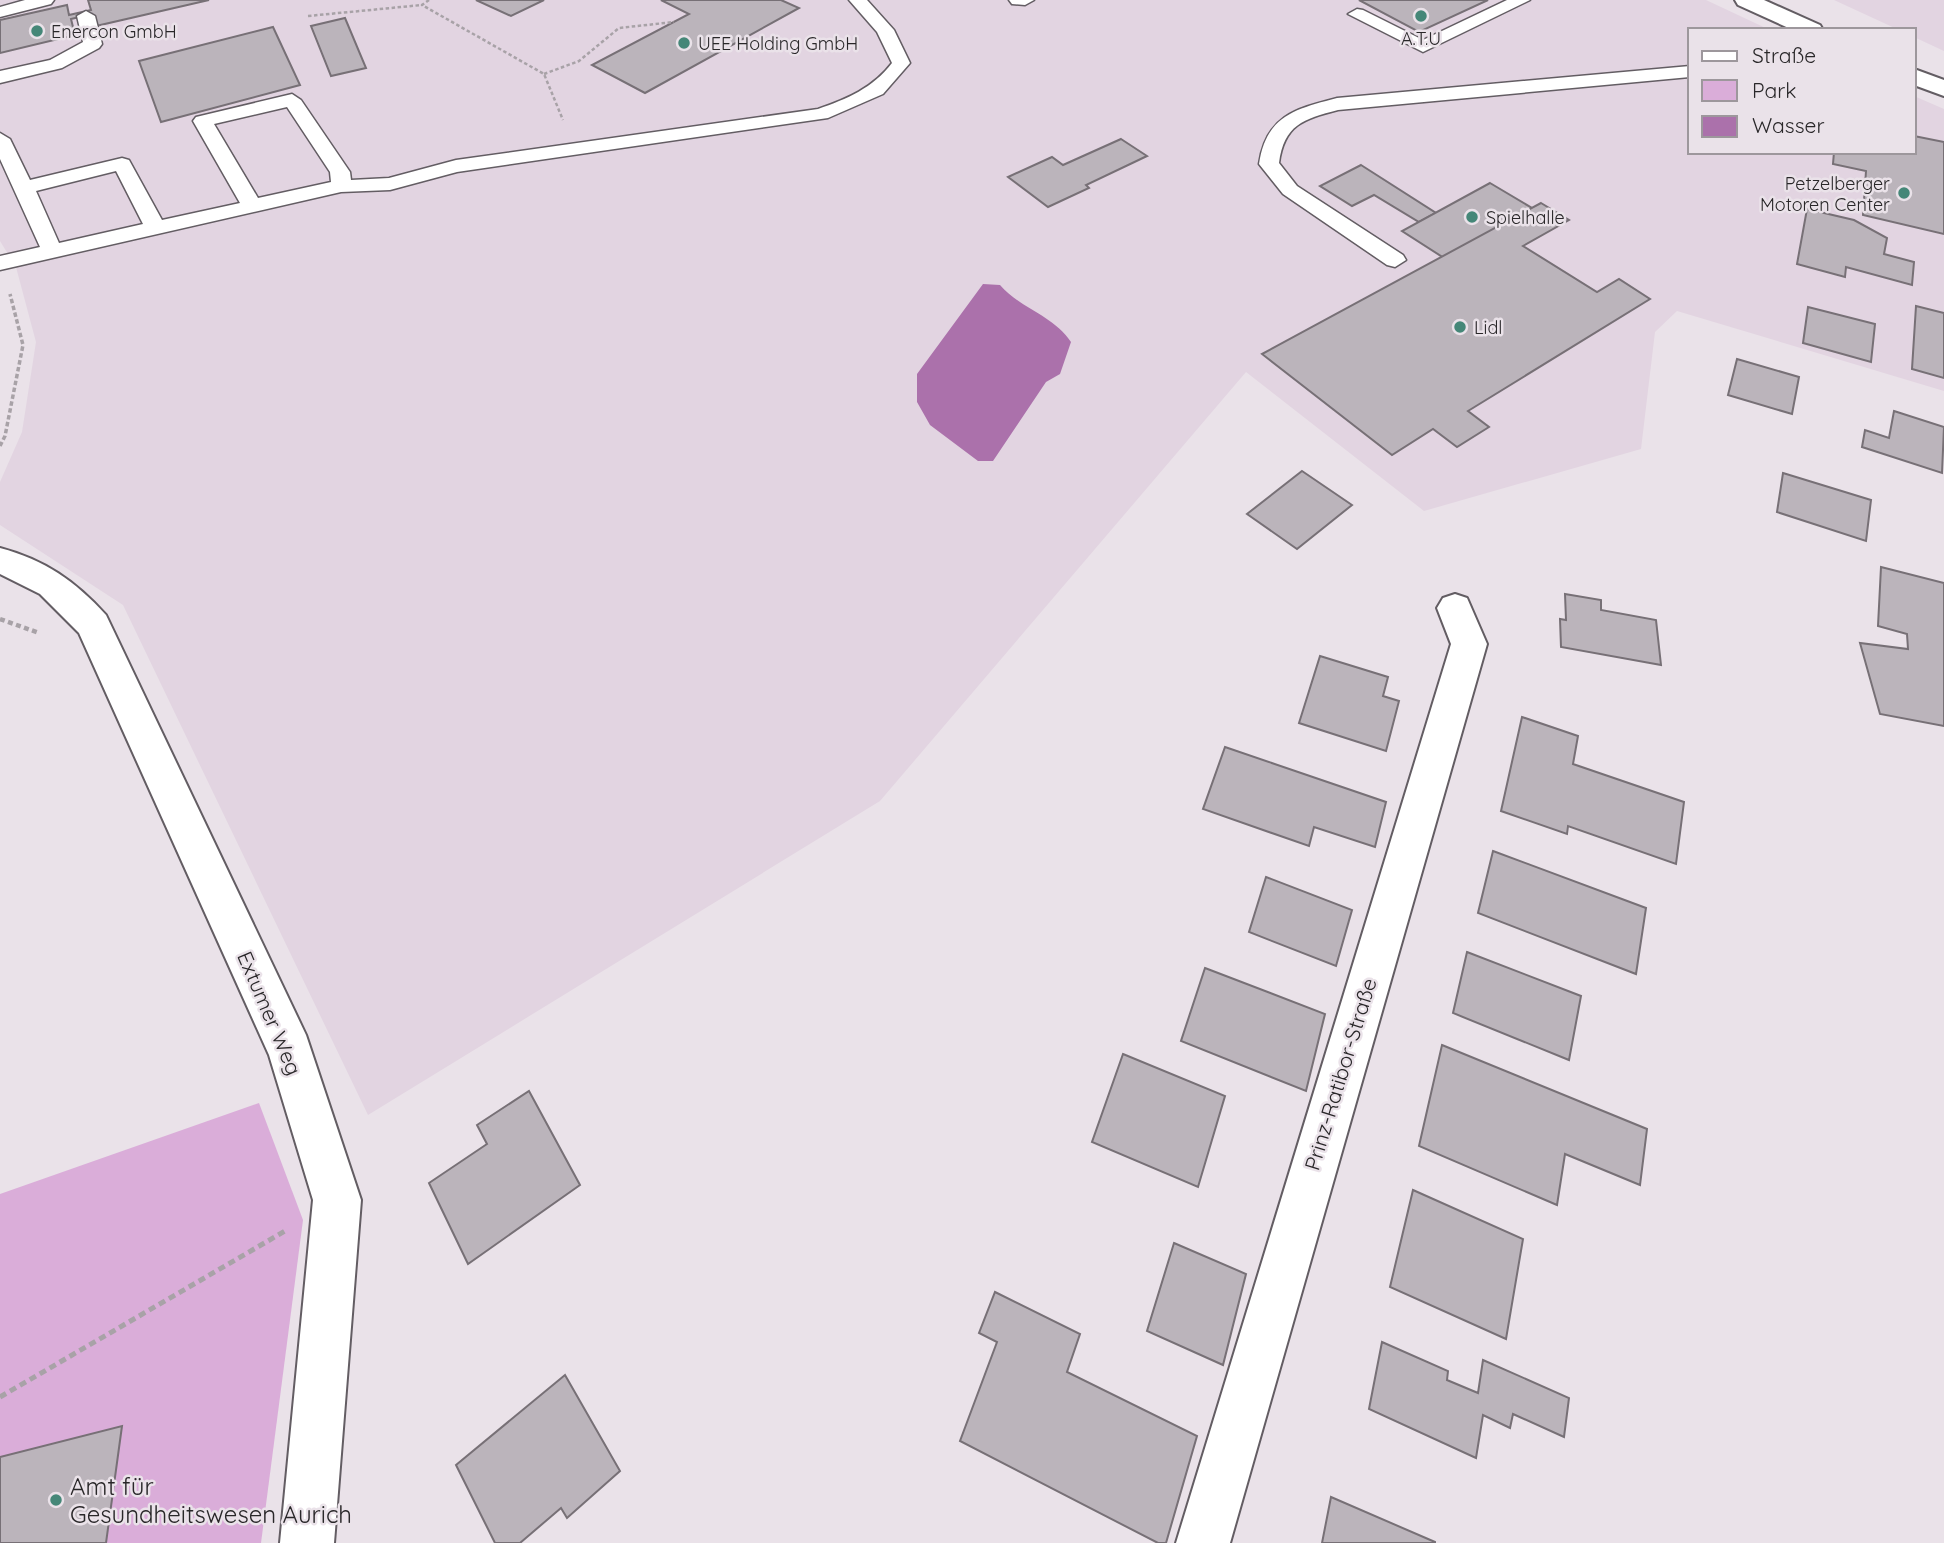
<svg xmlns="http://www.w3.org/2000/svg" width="1944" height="1543" viewBox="0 0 1944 1543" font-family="Quicksand,sans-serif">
	<rect width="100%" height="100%" fill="#eae2e9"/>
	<g fill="#e2d4e1">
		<polygon points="0,0 1706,0 1770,30 1690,30 1690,152 1914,152 1914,96 1944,109 1944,391 1677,311 1655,332 1641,449 1424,511 1246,372 880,801 368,1115 123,605 0,525 0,482 22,432 36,342 16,267 0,241"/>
		<polygon points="1834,0 1944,0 1944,51 1914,37 1914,30 1899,30"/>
	</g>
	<polygon fill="#daadd9" points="259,1103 303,1220 261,1543 0,1543 0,1194"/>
	<path fill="#ab71ab" d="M983,284L1000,285C1021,309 1053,315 1071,342L1060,374L1046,382L993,461H978L930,425L917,402V374Z"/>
	<g fill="#bbb4bb" stroke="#777076" stroke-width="2">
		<polygon points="88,0 209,0 96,26 92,14 71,19 75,35 0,53 0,20 67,5 69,15 91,10"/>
		<polygon points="476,0 544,0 511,16"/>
		<polygon points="661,0 781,0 799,8 645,93 592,65 689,14"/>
		<polygon points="1359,0 1488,0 1419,32"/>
		<polygon points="345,18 366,68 331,76 311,26"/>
		<polygon points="273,27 300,85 161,122 139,61"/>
		<polygon points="1914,136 1944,142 1944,234 1863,215 1866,171 1833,164 1834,152 1914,152"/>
		<polygon points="1121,139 1147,156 1086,185 1089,188 1048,207 1008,177 1052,157 1063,165"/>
		<polygon points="1361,165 1436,213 1419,222 1374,195 1352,206 1320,186"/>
		<polygon points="1490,183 1532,208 1444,258 1402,231"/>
		<polygon points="1541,203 1569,220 1523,246 1597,292 1619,279 1650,299 1468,411 1489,427 1457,447 1433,429 1392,455 1262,354"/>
		<polygon points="1807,209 1854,220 1887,238 1884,254 1914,262 1912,285 1846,267 1845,277 1797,264"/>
		<polygon points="1916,306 1944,313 1944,378 1912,369"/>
		<polygon points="1808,307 1875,324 1871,362 1803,343"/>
		<polygon points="1737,359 1799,377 1792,414 1728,395"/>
		<polygon points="1894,411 1944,427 1942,473 1862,447 1865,430 1889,438"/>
		<polygon points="1302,471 1352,505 1297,549 1247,514"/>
		<polygon points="1783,473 1871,500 1866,541 1777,512"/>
		<polygon points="1881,567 1944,583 1944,726 1880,714 1860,643 1908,649 1907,634 1878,626"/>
		<polygon points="1565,594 1601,600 1601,610 1656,620 1661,665 1561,647 1560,619 1566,620"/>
		<polygon points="1320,656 1388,677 1383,696 1399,701 1386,751 1299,723"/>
		<polygon points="1522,717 1578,736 1573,764 1684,802 1676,864 1568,826 1567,834 1501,811"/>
		<polygon points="1225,747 1386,802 1375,847 1314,827 1309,846 1203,809"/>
		<polygon points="1493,851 1646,908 1636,974 1478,913"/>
		<polygon points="1266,877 1352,910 1336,966 1249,932"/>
		<polygon points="1467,952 1581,996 1569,1060 1453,1013"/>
		<polygon points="1205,968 1325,1014 1306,1091 1181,1041"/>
		<polygon points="1442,1045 1647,1129 1640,1185 1565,1154 1557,1205 1419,1146"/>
		<polygon points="1123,1054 1225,1096 1198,1187 1092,1142"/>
		<polygon points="529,1091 580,1185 468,1264 429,1183 487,1144 477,1125"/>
		<polygon points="1413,1190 1523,1239 1506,1339 1390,1287"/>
		<polygon points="1174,1243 1246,1274 1223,1365 1147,1331"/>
		<polygon points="995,1292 1080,1334 1067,1372 1197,1436 1166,1543 1158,1543 960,1441 997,1342 979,1333"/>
		<polygon points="1382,1342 1448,1371 1447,1380 1478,1393 1483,1360 1569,1398 1564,1437 1513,1414 1510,1428 1483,1415 1476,1458 1369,1409"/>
		<polygon points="565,1375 620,1471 567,1518 561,1508 520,1543 495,1543 456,1465"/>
		<polygon points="122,1426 106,1543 0,1543 0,1457"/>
		<polygon points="1331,1497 1435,1542 1435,1543 1322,1543"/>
	</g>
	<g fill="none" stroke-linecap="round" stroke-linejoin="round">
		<defs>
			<g id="service">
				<polygon points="25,0 54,0 51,4 0,17 0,7"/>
				<path d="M849,0H867L894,30L910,63L883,94L828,118L457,172L390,190L341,192L0,270V256L40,247L0,159V133L10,139L30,180L122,158L129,160L162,220L240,203L193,121L196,117L292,94L301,100L350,172L351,180L389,178L456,160L818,109C847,99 873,88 892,63L877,32ZM287,107L330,172L331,182L258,198L214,124ZM116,171L143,224L59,243L36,191Z"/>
				<polygon points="1009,0 1034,0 1025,5 1012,4"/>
				<polygon points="1507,0 1530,0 1423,52 1348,14 1357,9 1363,10 1423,40"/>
				<polygon points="86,11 95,16 102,44 99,48 62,68 0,83 0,71 50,60 83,42 77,16"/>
				<path d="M1690,66V77L1338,110C1303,119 1284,125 1279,163L1297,186L1403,255L1406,260L1395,267L1387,265L1283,194L1259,164C1266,116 1295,109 1337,98Z"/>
			</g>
			<g id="minor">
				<path d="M0,548C45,560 75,581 106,615L306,1035L361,1200L334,1543H280L313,1200L269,1055L79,633L40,594L0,574Z"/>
				<polygon points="1455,594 1467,598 1487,644 1230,1543 1176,1543 1451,644 1437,608 1443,598"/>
			</g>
			<g id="primary">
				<polygon points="1735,0 1764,0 1820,25 1823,30 1793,30 1738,5"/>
				<polygon points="1914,69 1944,80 1944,96 1914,85"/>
			</g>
		</defs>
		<use href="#service" stroke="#635d63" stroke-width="3"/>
		<use href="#minor" stroke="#635d63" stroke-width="4"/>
		<use href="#primary" stroke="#635d63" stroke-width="4"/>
		<g stroke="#a8a2a7" stroke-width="2.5" stroke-dasharray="3.5 2.5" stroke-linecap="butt">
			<polyline points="429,0 422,5 544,74 563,120"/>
			<polyline points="308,16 422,5"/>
			<polyline points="544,74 579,61 619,28 674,22"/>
		</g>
		<polyline stroke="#a8a2a7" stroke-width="3.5" stroke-dasharray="4.5 2.5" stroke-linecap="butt" points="0,446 5,436 23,345 10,294"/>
		<polyline stroke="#a8a2a7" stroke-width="4.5" stroke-dasharray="5 3.5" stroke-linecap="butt" points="0,619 39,633"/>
		<polyline stroke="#a8a2a7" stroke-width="5" stroke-dasharray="7 4.5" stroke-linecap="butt" points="0,1397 285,1231"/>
		<use href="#service" fill="#fff" fill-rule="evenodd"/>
		<use href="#minor" fill="#fff" fill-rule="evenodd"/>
		<use href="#primary" fill="#fff" fill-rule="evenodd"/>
	</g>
	<g fill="#458778" stroke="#eae2e9" stroke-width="2.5">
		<circle cx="1421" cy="16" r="7"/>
		<circle cx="37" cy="31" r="7"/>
		<circle cx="684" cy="43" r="7"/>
		<circle cx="1904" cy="193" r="7"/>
		<circle cx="1472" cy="217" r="7"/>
		<circle cx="1460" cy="327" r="7"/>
		<circle cx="56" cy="1500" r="7"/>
	</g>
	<g text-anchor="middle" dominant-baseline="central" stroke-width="5" stroke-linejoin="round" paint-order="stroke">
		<g font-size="18" fill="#292729" stroke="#eae2e9" text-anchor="start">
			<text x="51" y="31">Enercon GmbH</text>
			<text x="1421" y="38" text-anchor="middle">A.T.U</text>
			<text x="698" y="43">UEE Holding GmbH</text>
			<text x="1890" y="183" text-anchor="end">Petzelberger<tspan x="1890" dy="21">Motoren Center</tspan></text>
			<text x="1486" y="217">Spielhalle</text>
			<text x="1474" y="327">Lidl</text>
		</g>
		<g font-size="21" fill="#292729" stroke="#eae2e9">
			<text transform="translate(270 1013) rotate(67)">Extumer Weg</text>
			<text transform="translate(1340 1074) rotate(-73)">Prinz-Ratibor-Straße</text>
		</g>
		<g font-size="24" fill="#292729" stroke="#eae2e9" text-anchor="start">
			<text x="70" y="1486">Amt für<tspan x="70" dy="28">Gesundheitswesen Aurich</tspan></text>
		</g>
	</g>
	<rect x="1688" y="28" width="228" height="126" fill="#eae2e9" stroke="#9d979c" stroke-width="2"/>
	<rect x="1702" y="51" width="35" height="10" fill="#ffffff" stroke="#9d979c" stroke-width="2"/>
	<text x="1752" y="63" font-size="21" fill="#292729">Straße</text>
	<rect x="1702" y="80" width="35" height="21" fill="#daadd9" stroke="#9d979c" stroke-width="2"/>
	<text x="1752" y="98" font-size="21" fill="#292729">Park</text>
	<rect x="1702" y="116" width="35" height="21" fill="#ab71ab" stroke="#9d979c" stroke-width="2"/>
	<text x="1752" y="133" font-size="21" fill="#292729">Wasser</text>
</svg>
